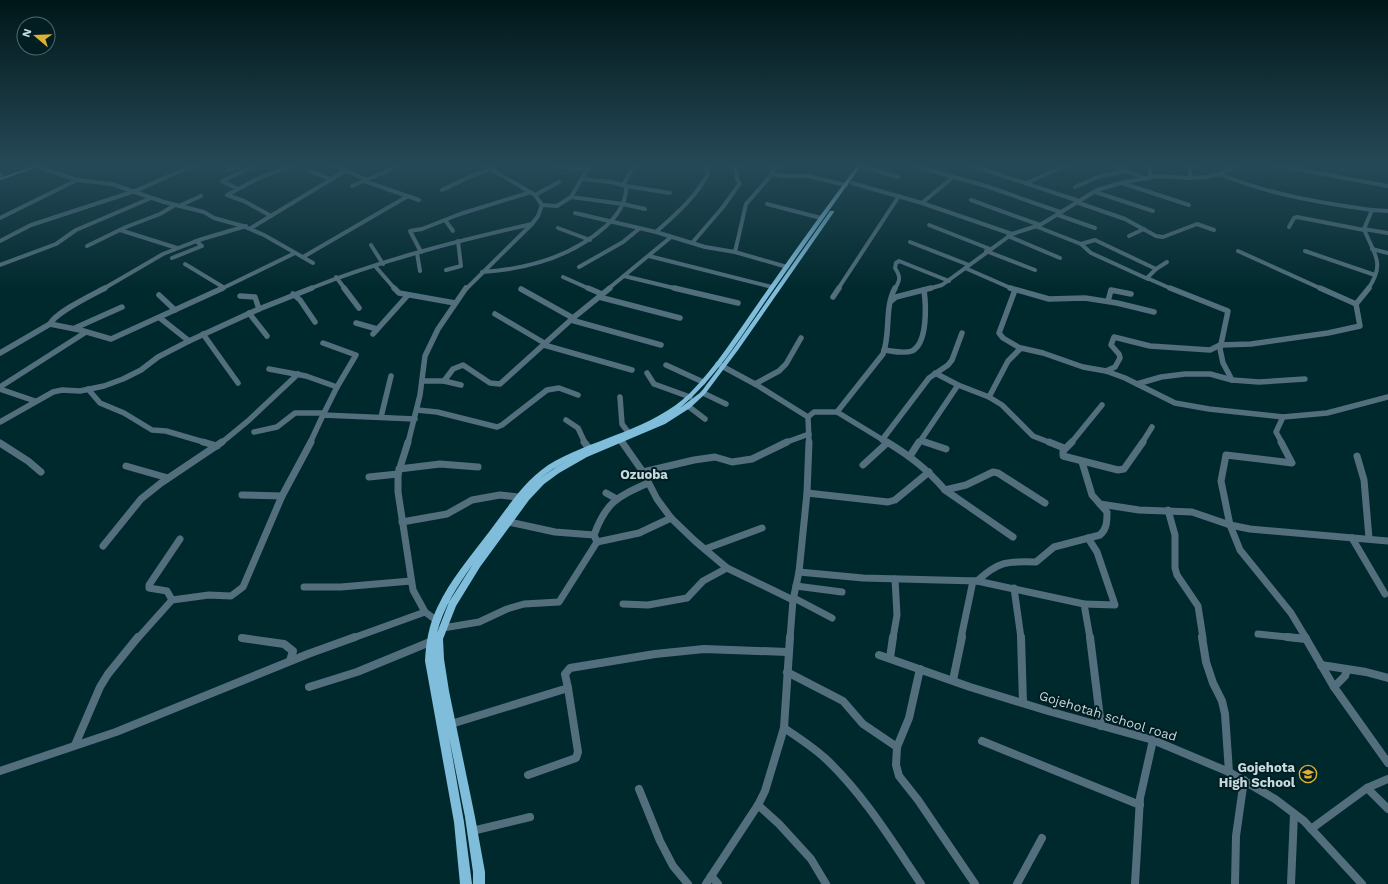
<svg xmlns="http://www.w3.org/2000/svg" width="1388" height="884" viewBox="0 0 1388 884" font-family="'Work Sans',sans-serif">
	<rect width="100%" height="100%" fill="#00292d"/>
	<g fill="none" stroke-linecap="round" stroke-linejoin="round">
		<g stroke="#536f7e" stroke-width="4">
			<polyline points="335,166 367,180"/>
			<polyline points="555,166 587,170"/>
			<polyline points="915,166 986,186 1060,212"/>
			<polyline points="973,166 1079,201"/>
			<polyline points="1115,166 1145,178"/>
			<polyline points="1279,166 1388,186"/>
			<polyline points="38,167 77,180 112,184 164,202 204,212 214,218 243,226 264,235 313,263"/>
			<polyline points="863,167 898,177"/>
			<polyline points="229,170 237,166"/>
			<polyline points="309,171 331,179"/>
			<polyline points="771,174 783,176 808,176 846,185"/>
			<path d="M1220,174C1267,194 1321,203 1372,210"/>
			<polyline points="0,175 2,175"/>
			<polyline points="1150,177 1151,166"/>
			<polyline points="1189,178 1192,166"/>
			<polyline points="364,181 419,200"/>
			<polyline points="852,183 922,203 1012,234"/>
			<polyline points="1027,183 1064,166"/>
			<polyline points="1122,183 1189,205"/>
			<polyline points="623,185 634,166"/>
			<polyline points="352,186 399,166"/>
			<polyline points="626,186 670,193"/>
			<polyline points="1075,187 1100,176 1127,171"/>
			<polyline points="238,189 222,181 255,166"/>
			<polyline points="442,190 469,177 491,169"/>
			<polyline points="1095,192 1153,211"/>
			<polyline points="535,195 559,182"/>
			<polyline points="571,197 623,204 645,209"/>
			<polyline points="971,200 1040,225"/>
			<polyline points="1076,202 1125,219 1156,236 1163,237 1197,224 1214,230"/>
			<polyline points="922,203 953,177"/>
			<polyline points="767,204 821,218"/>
			<polyline points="542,205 557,206 571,197 589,166"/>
			<polyline points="179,206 201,196"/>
			<polyline points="575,213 656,232 705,247 735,252 787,267"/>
			<polyline points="1058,215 1095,228"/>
			<polyline points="271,216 244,201 227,195 259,178 290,166"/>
			<polyline points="0,218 77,180"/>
			<polyline points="445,220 453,231"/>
			<polyline points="929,225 990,249"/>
			<polyline points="1035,226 1081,244 1095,240 1156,269"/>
			<polyline points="1289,227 1294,218 1297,217 1364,230"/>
			<polyline points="251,228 345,171"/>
			<polyline points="558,228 590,240"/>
			<polyline points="1364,229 1388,233"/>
			<polyline points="120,230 177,248"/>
			<path d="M656,232C675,215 696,197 708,174L706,166"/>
			<polyline points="1008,236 1060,258"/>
			<polyline points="1129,236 1144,229"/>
			<polyline points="0,241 31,225 135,191 192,166"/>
			<polyline points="910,242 969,265"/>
			<polyline points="692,243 723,207 740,183 737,180 736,166"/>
			<polyline points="1081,244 1091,253 1148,279"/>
			<polyline points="371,245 383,264"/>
			<polyline points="87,246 126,227 160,214 175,205"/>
			<polyline points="1372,249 1388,253"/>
			<polyline points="986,251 1035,270"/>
			<polyline points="1238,251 1322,289"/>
			<polyline points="1305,251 1375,275"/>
			<polyline points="421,252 410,231 422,229 460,214 531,192"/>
			<polyline points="735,252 746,204 768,179 776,166"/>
			<polyline points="417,253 420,271"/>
			<polyline points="649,256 772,287"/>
			<polyline points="303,257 408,196"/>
			<polyline points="172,258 202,246 196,241"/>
			<polyline points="1167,262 1156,269 1147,278 1172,289"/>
			<polyline points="185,264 223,287"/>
			<polyline points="0,265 56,244 76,230 151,198"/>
			<polyline points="375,266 395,289"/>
			<polyline points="579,267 623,242 640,228"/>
			<polyline points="965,268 1013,289"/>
			<polyline points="446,270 461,266 458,241"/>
			<path d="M482,272C527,269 572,257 606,226C618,215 627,202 626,186L611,182L582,179"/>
			<polyline points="624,276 678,289"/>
			<polyline points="336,277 345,289"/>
			<polyline points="563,277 590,289"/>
			<polyline points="103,289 163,254 199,240 246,226"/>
			<polyline points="221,289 295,253"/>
			<path d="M309,289C381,260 457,241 532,224"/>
			<polyline points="466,289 532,224 538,216 542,205 535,195 486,166"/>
			<polyline points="608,289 671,237"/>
			<polyline points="838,289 899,196"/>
			<path d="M895,289C900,280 901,277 895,268L896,263L899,261L949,281"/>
			<polyline points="928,289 942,285 1012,234 1040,225 1097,190 1121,183 1158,176 1189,178 1205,177 1220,174 1237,166"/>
			<path d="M1368,289C1386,262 1374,255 1364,229L1372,210L1388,211"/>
		</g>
		<g stroke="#536f7e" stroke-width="5.5">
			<path d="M105,288C92,295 56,312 50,324L80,330L111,339L223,288"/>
			<polyline points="344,288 359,308"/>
			<polyline points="394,288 399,293 455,303"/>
			<polyline points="588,288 602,294"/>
			<polyline points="674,288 738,303"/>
			<polyline points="1010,288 1049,299 1085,298 1117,303 1154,312"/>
			<polyline points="1170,288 1228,311 1220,349 1223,363 1232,380"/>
			<polyline points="1320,288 1356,304"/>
			<polyline points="521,289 573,318"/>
			<polyline points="1015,290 999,333 1003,338 1020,348"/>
			<polyline points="293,294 300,300 315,322"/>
			<polyline points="159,295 175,310"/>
			<polyline points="240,296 255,297 259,309"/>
			<polyline points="599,297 680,318"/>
			<polyline points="833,297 839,288"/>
			<polyline points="891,301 896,297 931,288"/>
			<polyline points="1108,301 1111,290 1131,294"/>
			<polyline points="249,313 267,336"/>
			<polyline points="495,314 546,344"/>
			<polyline points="160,318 189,341"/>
			<polyline points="571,320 661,345"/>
			<polyline points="356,323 377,329"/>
			<polyline points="75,328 122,307"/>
			<polyline points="203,334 238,383"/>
			<polyline points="373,334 408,295"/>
			<polyline points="323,343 356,355 337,387 323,415"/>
			<polyline points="544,345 632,370"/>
			<path d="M884,350C893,351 903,354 912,351C928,343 926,305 924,290"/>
			<polyline points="0,353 50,324"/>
			<polyline points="718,364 755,384 808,417 809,443"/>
			<polyline points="666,365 703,382"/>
			<polyline points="269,369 306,376 337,387"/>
			<polyline points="1106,371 1115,367 1120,358 1119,354 1111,345 1114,337 1150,346 1210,350 1220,345 1251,344 1328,333 1360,326 1356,304 1369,288"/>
			<polyline points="647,373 654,384 690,397"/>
			<polyline points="935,373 958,385 989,397 1002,405 1033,436 1051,443"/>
			<polyline points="422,381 444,381 461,385"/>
			<polyline points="444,381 453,369 463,365 490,383 500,384 573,318 610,288"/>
			<polyline points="755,384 779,371 786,364 801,338"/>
			<polyline points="1137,384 1161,377 1185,374 1210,374 1232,380 1259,382 1305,379"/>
			<polyline points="0,387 86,332"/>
			<polyline points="0,389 35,401"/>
			<polyline points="88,389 100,403 124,413 152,430 166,431 207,443"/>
			<polyline points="703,393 726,404"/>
			<polyline points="620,397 622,424 628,432"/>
			<polyline points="989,397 1008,361 1021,348 1043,353 1083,367 1106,371 1125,378 1175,403 1209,409 1283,417 1327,413 1388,397"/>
			<polyline points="688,406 705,419"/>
			<polyline points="417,410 437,412 497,427 502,425 547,390 559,388 578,395"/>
			<polyline points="837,412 888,443"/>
			<polyline points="381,417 391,376"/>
			<path d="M808,417L814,412H837L883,354C891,333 884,308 895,288"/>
			<polyline points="566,420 578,428 585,443"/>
			<polyline points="0,422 53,392 62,390 80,391 104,386 123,379 141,370 158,357 189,341 259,309 312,288"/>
			<polyline points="254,432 277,427 295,413 324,413"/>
			<polyline points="621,440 623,443"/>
			<polyline points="882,440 929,378 948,365 952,360 962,333"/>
			<polyline points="922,441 928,443"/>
			<polyline points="221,443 249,420 298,374"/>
			<polyline points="310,443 323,415 415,419"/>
			<polyline points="408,443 420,395 425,356 438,329 466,288"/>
			<polyline points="784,443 809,434"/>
			<polyline points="919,443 958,385"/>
			<polyline points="1071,443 1102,405"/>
			<polyline points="1142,443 1152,427"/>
			<polyline points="1282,443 1276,432 1283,417"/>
		</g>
		<g stroke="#536f7e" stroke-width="7">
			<polyline points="203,442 217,446"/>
			<polyline points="408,442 398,474 398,492 413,590 425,612 436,620"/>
			<polyline points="584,442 588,447"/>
			<polyline points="622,442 643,472 657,499 671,518 695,541 727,568 793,600"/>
			<path d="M887,442C910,456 927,469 945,490L966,485L993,472L998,473L1045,503"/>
			<polyline points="925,442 946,449"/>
			<polyline points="1049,442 1064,448"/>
			<polyline points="1072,442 1063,451 1063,456 1118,470 1124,469 1143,442"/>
			<polyline points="1281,442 1292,463 1226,455 1221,481 1230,525 1240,550 1291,613 1306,638"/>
			<polyline points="0,443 28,461 41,472"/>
			<polyline points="910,456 919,442"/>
			<polyline points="1357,456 1364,480 1369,538"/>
			<polyline points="863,465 887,443"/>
			<polyline points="126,466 168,478"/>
			<polyline points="399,469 440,464 478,467"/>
			<polyline points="643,472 694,460 715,457 732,462 752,459 787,442"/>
			<polyline points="369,477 398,474"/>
			<polyline points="945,490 1013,537"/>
			<polyline points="606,493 615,498"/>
			<polyline points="807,493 888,502 895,500 929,472"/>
			<polyline points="242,495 282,496"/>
			<polyline points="1100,504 1139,510 1192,512 1230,525 1250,529 1388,541"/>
			<polyline points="1168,510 1175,535 1175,568 1177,575 1198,606 1203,638"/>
			<polyline points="402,522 447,514 472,500 500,495 518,497"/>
			<polyline points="509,522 555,532 594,535"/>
			<polyline points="1352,538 1385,594"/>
			<polyline points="180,539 149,585 149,588 167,591 172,600 209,595 231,596 243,587 282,496 311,442"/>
			<path d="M597,542L594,535C606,502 617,497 648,483"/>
			<polyline points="597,542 639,533 671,518"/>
			<polyline points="103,546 141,499 161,483 222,442"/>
			<polyline points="705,549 762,528"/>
			<polyline points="799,572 863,578 977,581 1084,604 1090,638"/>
			<path d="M977,581C999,561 1007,561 1036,562L1054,547L1100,535C1107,529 1107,521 1107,512L1092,495L1082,462"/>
			<polyline points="796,586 842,592"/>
			<polyline points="304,587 341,587 411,581"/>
			<polyline points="1014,588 1021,638"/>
			<polyline points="794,598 832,618"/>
			<polyline points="623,604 648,605 687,598 703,581 727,568"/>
			<polyline points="1084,604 1115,605 1097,552 1088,538"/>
			<polyline points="443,628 479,622 507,609 524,604 559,602 597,542"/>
			<polyline points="1258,634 1297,638"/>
			<polyline points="138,638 172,600"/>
			<polyline points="353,638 425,612"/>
			<polyline points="790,638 793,600 799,572 807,493 809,442"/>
			<polyline points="893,638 897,615 895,579"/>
			<polyline points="961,638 973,581"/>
		</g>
		<g stroke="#536f7e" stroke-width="8">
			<polyline points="1021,637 1023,703"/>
			<polyline points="1090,637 1101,726"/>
			<polyline points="1202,637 1206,662 1213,683 1222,701 1225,714 1229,772"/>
			<polyline points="1287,637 1306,639"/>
			<polyline points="1305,637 1334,687 1388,763"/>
			<polyline points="242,638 284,644 293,651 290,661"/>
			<polyline points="879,655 970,687 1048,711 1153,740 1229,772 1275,799 1304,821 1362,884"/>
			<polyline points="890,658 893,637"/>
			<polyline points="1321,665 1366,672 1388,678"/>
			<polyline points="920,669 909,718 897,747 896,765 899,776 918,800 975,884"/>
			<polyline points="787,672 843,701 863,724 897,747"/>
			<polyline points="953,680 962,637"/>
			<polyline points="309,687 357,672 430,642"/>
			<polyline points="1334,687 1345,676 1347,670"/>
			<polyline points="451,724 568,688 565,674 570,668 655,654 704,649 788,652"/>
			<path d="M784,728C799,738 813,747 826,759C864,795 892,841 921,884"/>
			<polyline points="982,741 1140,805"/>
			<polyline points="75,745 100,687 108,674 138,637"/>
			<polyline points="0,771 116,732 308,654 355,637"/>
			<polyline points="528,775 576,758 578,752 568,688"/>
			<polyline points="1367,788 1388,809"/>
			<polyline points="639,789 660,841 673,866 688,884"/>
			<polyline points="758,805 779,824 811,859 826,884"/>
			<polyline points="1311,829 1367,788 1388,779"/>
			<polyline points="472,831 530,817"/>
			<polyline points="711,876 718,884"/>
			<polyline points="706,884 758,805 765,791 784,728 790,637"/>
			<polyline points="1017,884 1042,838"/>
			<polyline points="1135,884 1140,798 1153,740"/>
			<polyline points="1235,884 1236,836 1244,780"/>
			<polyline points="1291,884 1294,814"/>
		</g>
		<g fill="#7fbddb" fill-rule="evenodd">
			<polygon points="34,166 41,166 0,180 0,178"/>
			<path d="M857,166H861C828,212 796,257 764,303C739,340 715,378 680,408L701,392L734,348L830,211H834V212L738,350L705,394L690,408L665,424L587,457L559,473L544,484L529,500L480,567L456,606L443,639L444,659L449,691L475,817L485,872V884H473V872L465,817L449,737L464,822L472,884H460L454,822L425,661C426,642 429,625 437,608C450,580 470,557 489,532C509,506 526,477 555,461C599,437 652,429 689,394C716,367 737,333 759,302C791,256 823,211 857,166ZM573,458L553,469L539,479L555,468ZM473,564L449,602L437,633C443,608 458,585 473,564Z"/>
		</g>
	</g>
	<linearGradient id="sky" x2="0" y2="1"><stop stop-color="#001719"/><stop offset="0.57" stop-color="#264957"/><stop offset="1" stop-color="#264957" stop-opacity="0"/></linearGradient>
	<rect width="1388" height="290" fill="url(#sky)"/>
	<defs>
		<symbol id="school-ring" viewBox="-11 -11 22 22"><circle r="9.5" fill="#021e22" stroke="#ddb133" stroke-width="1.5"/><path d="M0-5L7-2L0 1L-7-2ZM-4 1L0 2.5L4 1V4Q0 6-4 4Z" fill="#ddb133"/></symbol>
	</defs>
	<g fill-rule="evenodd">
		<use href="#school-ring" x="1298" y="764" width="20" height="20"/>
	</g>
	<g text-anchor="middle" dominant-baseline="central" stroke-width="4" stroke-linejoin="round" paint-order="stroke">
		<g font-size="13" font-weight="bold" fill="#c7dbde" stroke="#021e22">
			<text x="644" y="474">Ozuoba</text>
		</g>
		<g font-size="13" fill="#c7dbde" stroke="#021e22">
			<text transform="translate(1108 716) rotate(17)">Gojehotah school road</text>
		</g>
		<g font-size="13" font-weight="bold" fill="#c7dbde" stroke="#021e22" text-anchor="end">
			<text x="1295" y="767">Gojehota<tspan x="1295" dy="15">High School</tspan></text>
		</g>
	</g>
	<g transform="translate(36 36) rotate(289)"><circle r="19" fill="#021e22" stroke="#516a6d"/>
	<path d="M0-3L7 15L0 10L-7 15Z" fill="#ddb133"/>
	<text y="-6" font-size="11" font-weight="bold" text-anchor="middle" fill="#c7dbde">N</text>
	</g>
</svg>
